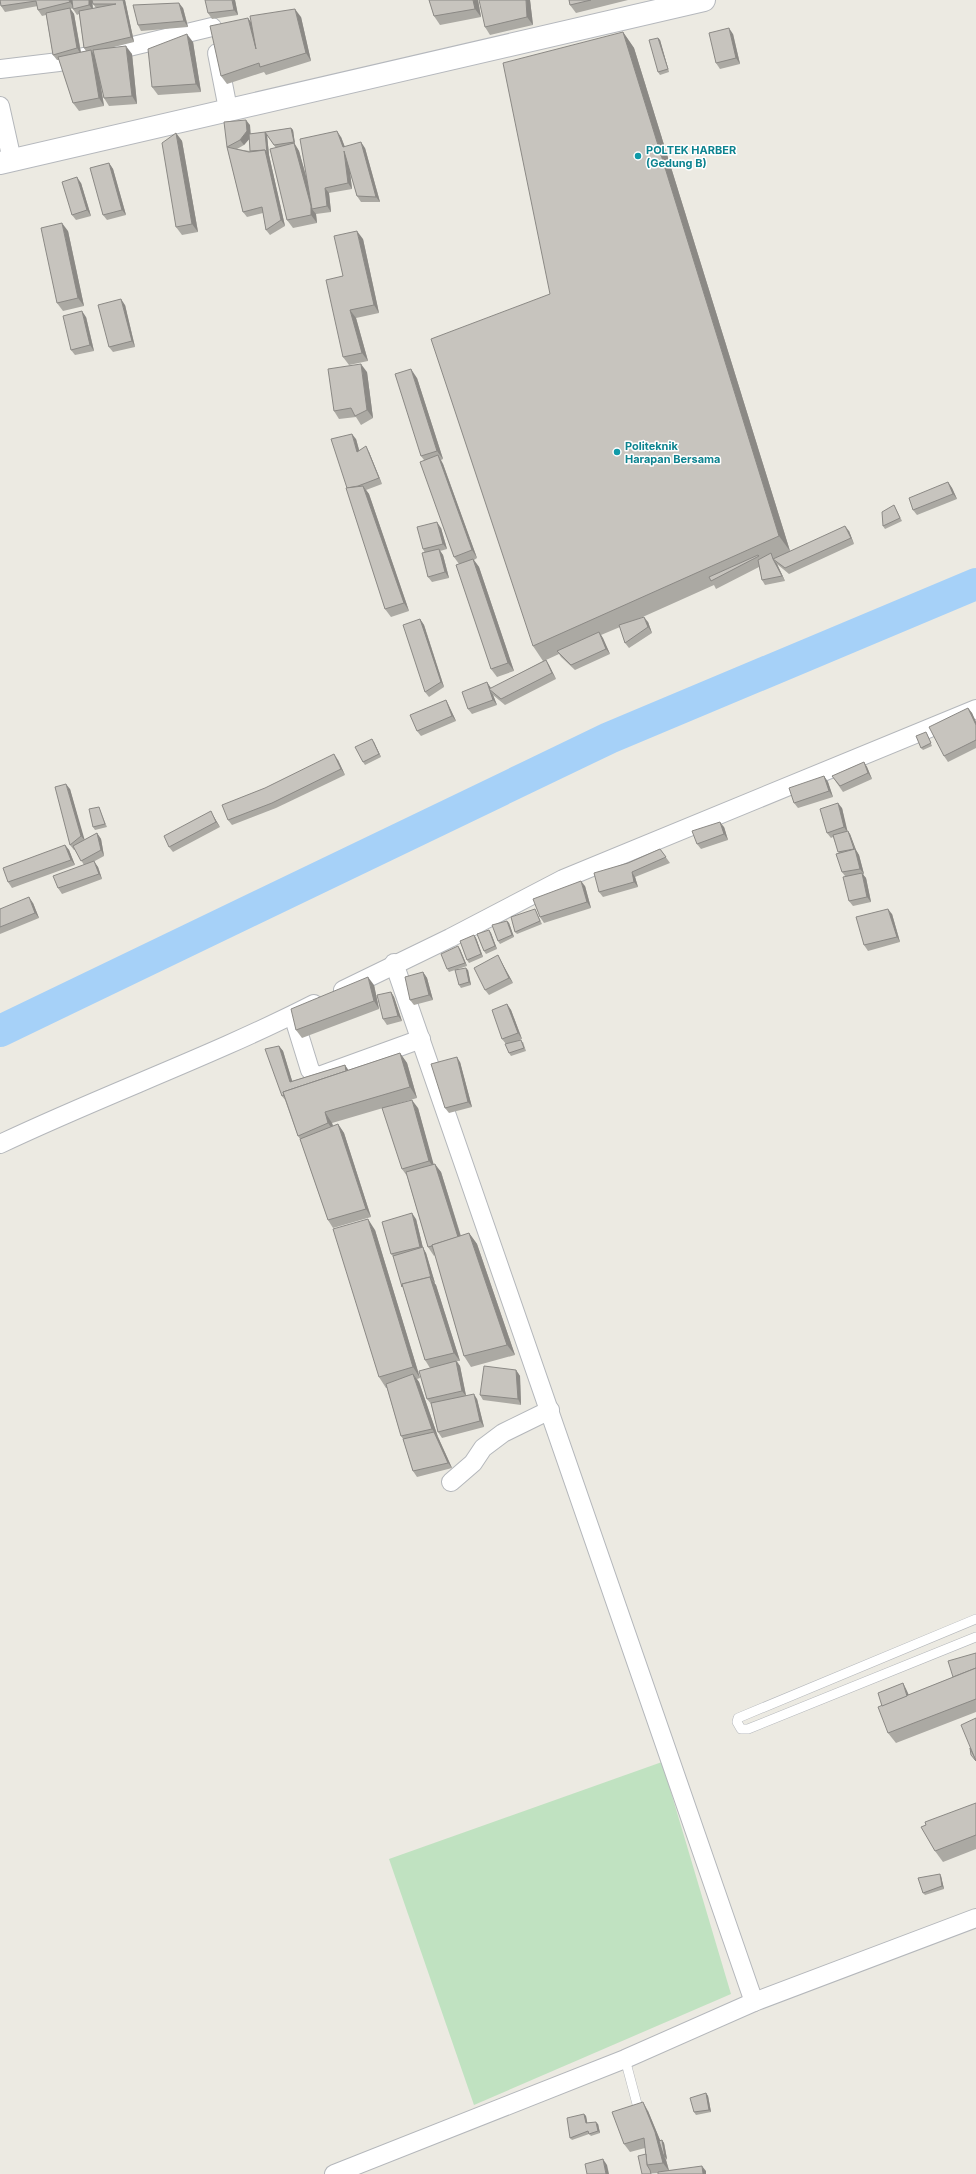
<svg xmlns="http://www.w3.org/2000/svg" width="976" height="2174" viewBox="0 0 976 2174" font-family="Inter,sans-serif">
	<rect width="100%" height="100%" fill="#eceae2"/>
	<polygon fill="#c0e2c1" points="662,1762 731,1994 474,2105 389,1859"/>
	<g fill="none" stroke-linecap="round" stroke-linejoin="round">
		<polyline stroke="#a6d1f8" stroke-width="32" points="0,1031 609,738 976,584"/>
		<defs>
			<g id="service">
				<polyline points="976,1619 738,1718 737,1722 741,1729 748,1729 976,1637"/>
				<polyline points="625,2059 637,2104"/>
			</g>
			<g id="minor">
				<polyline points="217,53 228,109"/>
				<polyline points="0,69 59,62 108,52 212,27"/>
				<polyline points="0,106 12,160"/>
				<polyline points="394,963 754,2002"/>
				<polyline points="343,990 450,938 563,879 976,709"/>
				<polyline points="293,1015 310,1070 314,1074 319,1076 421,1039"/>
				<path d="M0,1144C103,1095 212,1056 314,1004"/>
				<polyline points="451,1482 473,1463 483,1448 503,1433 550,1410"/>
				<polyline points="334,2174 625,2059 754,2002 976,1918"/>
			</g>
			<polyline id="secondary" points="0,163 704,0"/>
		</defs>
		<use href="#service" stroke="#b4b7bb" stroke-width="10"/>
		<use href="#minor" stroke="#b4b7bb" stroke-width="20"/>
		<use href="#secondary" stroke="#b5b8bd" stroke-width="24"/>
		<use href="#service" stroke="#fff" stroke-width="9"/>
		<use href="#minor" stroke="#fff" stroke-width="18"/>
		<use href="#secondary" stroke="#fff" stroke-width="22"/>
	</g>
	<g fill="#aba9a3" fill-rule="evenodd">
		<path d="M0,0H72V3L92,0L93,8H96L93,4L92,0H125L134,42L114,47L132,54L137,104L109,106L104,98L101,86L104,106L79,111L73,103L59,60H57L53,55L46,15L42,16L38,10V6L5,12L1,6ZM73,8V9L77,15L79,14L84,48L86,51L81,52L74,14L70,9Z"/>
		<polygon points="235,0 238,15 212,19 208,13"/>
		<polygon points="429,0 478,0 481,17 440,25 434,16"/>
		<polygon points="530,0 533,25 490,35 485,27"/>
		<polygon points="569,0 628,0 576,13 570,5"/>
		<polygon points="183,8 188,27 141,31 138,25"/>
		<polygon points="301,17 311,61 266,75 264,72 227,84 221,76 251,22"/>
		<polygon points="623,32 634,48 790,551 849,531 854,544 789,574 777,564 785,581 765,585 762,580 759,567 716,589 714,585 636,620 648,622 652,633 629,648 625,643 620,627 601,635 610,654 575,670 561,657 559,654 546,660 549,665 556,679 505,705 493,695 497,705 472,714 468,709 491,689 543,661 533,646 550,294"/>
		<polygon points="733,34 740,64 720,69 716,63"/>
		<polygon points="658,38 660,40 669,72 660,75 658,72"/>
		<polygon points="193,42 201,92 158,95 152,87"/>
		<path d="M250,125V134L265,132L291,128L293,130L295,144L299,151L308,183L341,137L345,147L365,148L380,202H361L357,196L350,171L352,189L329,193L331,212L316,214L317,223L293,228L287,220L276,148L267,135L269,155L285,226L270,235L266,230L263,213L247,217L243,212L227,147ZM249,139L250,151L237,149L244,145Z"/>
		<polygon points="176,133 182,141 198,232 182,235 176,227"/>
		<polygon points="109,163 113,169 126,215 107,220 103,215"/>
		<polygon points="81,183 91,216 76,220 72,215"/>
		<polygon points="68,231 84,306 63,311 57,303"/>
		<polygon points="363,239 379,313 356,318 368,361 349,365 343,357 343,276"/>
		<polygon points="125,305 135,347 113,352 109,347"/>
		<polygon points="86,317 94,351 75,355 71,350"/>
		<polygon points="367,372 373,418 361,425 356,417 339,419 334,411"/>
		<polygon points="417,378 443,459 441,460 443,464 477,558 474,560 479,567 514,671 497,677 491,669 459,564 454,557 424,460 421,456"/>
		<polygon points="356,439 359,450 369,452 382,484 366,490 369,494 409,611 391,617 385,609 347,488"/>
		<polygon points="948,482 952,488 957,499 917,515 913,510"/>
		<polygon points="894,505 902,521 885,529 883,526"/>
		<polygon points="441,528 447,549 440,551 443,555 449,578 432,582 428,577 425,553 423,549"/>
		<polygon points="420,619 424,625 444,687 429,697 425,692"/>
		<polygon points="446,700 449,706 456,721 421,736 417,731"/>
		<polygon points="968,708 972,713 976,722 976,748 948,762 944,756"/>
		<polygon points="927,734 932,746 923,750 921,748"/>
		<polygon points="374,742 381,757 365,765 363,762"/>
		<polygon points="338,760 345,775 276,808 232,825 228,820"/>
		<polygon points="864,762 867,767 872,779 843,792 832,776"/>
		<polygon points="824,776 828,782 833,797 798,808 794,803"/>
		<polygon points="70,789 84,840 97,833 101,839 104,856 93,862 98,867 102,879 62,894 58,888 84,865 75,850 74,850 70,845"/>
		<polygon points="842,808 847,832 850,834 856,850 859,855 864,874 863,875 866,878 871,902 853,906 849,901 845,876 842,872 839,853 833,837 831,838 827,833"/>
		<polygon points="100,810 107,827 95,830 93,827"/>
		<polygon points="214,817 220,827 173,852 169,847"/>
		<polygon points="724,827 728,840 701,849 697,844"/>
		<polygon points="65,845 69,850 75,865 12,888 8,882"/>
		<polygon points="660,849 670,863 635,877 638,887 603,897 599,892 628,863"/>
		<polygon points="585,886 591,908 544,923 540,917"/>
		<polygon points="33,903 39,918 0,934 0,909"/>
		<polygon points="535,909 542,924 517,934 515,932"/>
		<polygon points="892,914 900,942 868,951 864,945"/>
		<polygon points="507,921 509,923 514,937 500,944 498,941"/>
		<polygon points="489,930 491,933 497,949 486,954 484,951"/>
		<polygon points="474,935 476,938 483,957 469,963 467,960"/>
		<polygon points="460,949 467,966 449,972 447,969"/>
		<polygon points="498,955 501,961 513,983 489,995 485,990"/>
		<polygon points="468,970 471,985 461,988 459,985"/>
		<polygon points="423,972 427,978 433,1000 414,1005 410,1000"/>
		<polygon points="374,985 379,1009 302,1038 296,1030"/>
		<polygon points="391,992 394,997 402,1021 387,1025 383,1019"/>
		<polygon points="507,1004 511,1010 522,1039 517,1041 523,1042 526,1051 511,1056 509,1053 506,1044 502,1039"/>
		<polygon points="279,1046 283,1051 292,1081 345,1065 348,1070 400,1053 407,1063 417,1098 332,1123 333,1126 338,1124 344,1133 371,1217 333,1228 328,1220 300,1139 298,1136 285,1100 282,1096"/>
		<polygon points="460,1062 472,1107 449,1113 445,1108"/>
		<polygon points="418,1108 433,1164 441,1172 461,1236 469,1233 477,1244 515,1355 471,1367 464,1356 435,1255 434,1256 428,1247 407,1176 402,1169"/>
		<polygon points="416,1219 423,1248 426,1253 435,1283 434,1283 436,1285 460,1361 457,1361 460,1366 466,1395 477,1399 484,1427 442,1438 438,1432 431,1404 427,1399 430,1368 425,1360 394,1258 391,1254"/>
		<polygon points="375,1230 420,1378 417,1379 419,1382 438,1437 452,1468 417,1477 413,1471 403,1439 401,1436 387,1388 386,1388 379,1377"/>
		<polygon points="516,1370 520,1376 521,1405 483,1400 480,1395"/>
		<polygon points="976,1653 976,1712 896,1743 888,1733 882,1706 903,1683 909,1695 953,1677"/>
		<polygon points="976,1803 976,1849 943,1862 935,1851"/>
		<polygon points="941,1876 944,1889 925,1895 923,1893"/>
		<polygon points="706,2093 708,2096 711,2112 696,2115 694,2112"/>
		<polygon points="648,2111 660,2140 662,2140 664,2143 667,2159 666,2160 669,2170 706,2171 658,2173 642,2174 646,2154 645,2148 630,2152 624,2144"/>
		<polygon points="584,2114 586,2116 587,2123 598,2124 600,2133 591,2136 589,2134 572,2140 570,2138"/>
	</g>
	<g fill="#8b8985">
		<polygon points="69,0 72,0 74,8 70,2"/>
		<polygon points="89,0 92,0 93,10 89,5"/>
		<polygon points="123,0 125,0 134,42 131,37"/>
		<polygon points="232,0 235,0 238,15 234,10"/>
		<polygon points="473,0 478,0 481,17 475,9"/>
		<polygon points="526,0 530,0 533,25 527,17"/>
		<polygon points="179,3 183,8 188,27 184,21"/>
		<polygon points="70,8 74,14 81,54 77,48"/>
		<polygon points="295,9 301,17 311,61 306,53"/>
		<polygon points="248,18 254,26 256,49"/>
		<polygon points="729,28 733,34 740,64 736,58"/>
		<polygon points="623,32 634,48 790,551 779,536"/>
		<polygon points="187,34 193,42 201,92 196,84"/>
		<polygon points="658,38 660,40 669,72 668,69"/>
		<polygon points="126,46 132,54 137,104 132,96"/>
		<polygon points="91,50 96,58 104,106 99,98"/>
		<polygon points="246,120 250,125 251,137 244,145 240,140"/>
		<polygon points="291,128 293,130 295,144 294,142"/>
		<polygon points="337,131 341,137 347,153 343,147"/>
		<polygon points="265,132 267,135 269,155 285,226 281,220 265,150"/>
		<polygon points="176,133 182,141 198,232 192,224"/>
		<polygon points="361,142 365,148 380,202 376,197"/>
		<polygon points="294,143 299,151 315,209 312,209 316,214 317,223 311,215"/>
		<polygon points="344,151 348,156 352,189 348,183"/>
		<polygon points="109,163 113,169 126,215 122,210"/>
		<polygon points="77,177 81,183 91,216 87,210"/>
		<polygon points="325,188 329,193 331,212 327,206"/>
		<polygon points="62,223 68,231 84,306 78,298"/>
		<polygon points="357,231 363,239 379,313 374,305"/>
		<polygon points="121,299 125,305 135,347 132,341"/>
		<polygon points="350,310 356,318 368,361 362,353"/>
		<polygon points="82,311 86,317 94,351 90,345"/>
		<polygon points="361,364 367,372 373,418 367,410"/>
		<polygon points="411,369 417,378 443,459 437,451"/>
		<polygon points="352,434 356,439 361,457 357,452"/>
		<polygon points="366,446 369,452 382,484 379,478"/>
		<polygon points="438,455 443,464 477,558 472,550"/>
		<polygon points="948,482 952,488 957,499 953,494"/>
		<polygon points="363,486 369,494 409,611 404,603"/>
		<polygon points="437,522 441,528 447,549 443,544"/>
		<polygon points="845,526 849,531 854,544"/>
		<polygon points="439,549 443,555 449,578 445,572"/>
		<polygon points="473,559 479,567 514,671 508,663"/>
		<polygon points="773,559 777,564 785,581 782,576"/>
		<polygon points="644,617 648,622 652,633 648,627"/>
		<polygon points="420,619 424,625 444,687 441,682"/>
		<polygon points="599,632 603,638 610,654 606,649"/>
		<polygon points="546,660 549,665 556,679 552,673"/>
		<polygon points="487,682 491,688 492,691 489,689 493,695 497,705 493,700"/>
		<polygon points="446,700 449,706 456,721 452,716"/>
		<polygon points="968,708 972,713 976,722 976,725"/>
		<polygon points="372,739 374,742 381,757 379,754"/>
		<polygon points="334,754 338,760 345,775 341,769"/>
		<polygon points="864,762 867,767 872,779 868,773"/>
		<polygon points="824,776 828,782 833,797 829,791"/>
		<polygon points="66,784 70,789 85,841 81,836"/>
		<polygon points="838,803 842,808 848,833 844,827"/>
		<polygon points="211,811 214,817 220,827 216,822"/>
		<polygon points="720,822 724,827 728,840 724,834"/>
		<polygon points="848,831 850,834 856,850 859,855 864,874 860,869 855,850"/>
		<polygon points="97,833 101,839 104,856 101,850"/>
		<polygon points="65,845 69,850 75,865 71,860"/>
		<polygon points="94,861 98,867 102,879 99,874"/>
		<polygon points="632,872 635,877 638,887 634,882"/>
		<polygon points="862,873 866,878 871,902 867,897"/>
		<polygon points="581,881 585,886 591,908 587,902"/>
		<polygon points="29,897 33,903 39,918 35,913"/>
		<polygon points="888,909 892,914 900,942 897,937"/>
		<polygon points="507,921 509,923 514,937 512,935"/>
		<polygon points="489,930 491,933 497,949 495,946"/>
		<polygon points="474,935 476,938 483,957 481,954"/>
		<polygon points="458,946 460,949 467,966 465,963"/>
		<polygon points="498,955 501,961 513,983 509,978"/>
		<polygon points="466,968 468,970 471,985 469,982"/>
		<polygon points="423,972 427,978 433,1000 429,995"/>
		<polygon points="368,977 374,985 379,1009 374,1001"/>
		<polygon points="391,992 394,997 402,1021 398,1016"/>
		<polygon points="507,1004 511,1010 522,1039 518,1033"/>
		<polygon points="279,1046 283,1051 294,1087 290,1082"/>
		<polygon points="400,1053 407,1063 417,1098 410,1087"/>
		<polygon points="457,1057 460,1062 472,1107 468,1102"/>
		<polygon points="345,1065 349,1071 346,1077"/>
		<polygon points="412,1100 418,1108 435,1169 429,1161"/>
		<polygon points="325,1112 332,1123 335,1133 328,1123"/>
		<polygon points="338,1124 344,1133 371,1217 366,1209"/>
		<polygon points="435,1164 441,1172 464,1247 458,1239"/>
		<polygon points="412,1213 416,1219 423,1248 426,1253 435,1283 431,1278 424,1252 420,1247"/>
		<polygon points="368,1219 375,1230 420,1378 413,1367"/>
		<polygon points="469,1233 477,1244 515,1355 507,1345"/>
		<polygon points="430,1277 436,1285 460,1361 454,1353"/>
		<polygon points="456,1361 460,1366 466,1396 462,1391"/>
		<polygon points="516,1370 520,1376 521,1405 518,1399"/>
		<polygon points="413,1374 419,1382 438,1437 432,1429"/>
		<polygon points="474,1394 477,1399 484,1427 480,1421"/>
		<polygon points="434,1432 438,1437 452,1468 448,1463"/>
		<polygon points="903,1683 906,1689 912,1703 908,1698"/>
		<polygon points="940,1874 941,1876 944,1889 942,1886"/>
		<polygon points="706,2093 708,2096 711,2112 709,2110"/>
		<polygon points="643,2102 648,2111 660,2140 665,2157 664,2157 666,2160 669,2171 663,2163"/>
		<polygon points="584,2114 586,2116 588,2126 586,2123"/>
		<polygon points="596,2122 598,2124 600,2133 598,2131"/>
		<polygon points="662,2140 664,2143 667,2159 665,2157"/>
		<polygon points="603,2159 607,2165 609,2174 606,2174"/>
		<polygon points="702,2166 706,2171 706,2174 703,2174"/>
	</g>
	<g fill="#c7c4be" stroke="#8b8985">
		<polygon points="0,0 69,0 70,2 38,10 36,1 1,6"/>
		<polygon points="72,0 89,0 89,5 73,9"/>
		<polygon points="92,0 123,0 131,37 84,48 79,11 116,4 93,4"/>
		<polygon points="205,0 232,0 234,10 208,13"/>
		<polygon points="429,0 473,0 475,9 434,16"/>
		<polygon points="479,0 526,0 527,17 485,27"/>
		<polygon points="569,0 591,0 570,5"/>
		<polygon points="179,3 184,21 138,25 133,5"/>
		<polygon points="70,8 77,48 53,55 46,13"/>
		<polygon points="295,9 306,53 260,67 259,63 221,76 210,26 248,18 256,49 250,16"/>
		<polygon points="729,28 736,58 716,63 709,33"/>
		<polygon points="623,32 779,536 533,646 431,339 550,294 503,63"/>
		<polygon points="187,34 196,84 152,87 148,49"/>
		<polygon points="658,38 668,69 658,72 649,40"/>
		<polygon points="126,46 132,96 104,98 93,50"/>
		<polygon points="91,50 99,98 73,103 58,57"/>
		<polygon points="246,120 247,131 240,140 227,147 224,122"/>
		<polygon points="291,128 294,142 274,145 265,132"/>
		<polygon points="337,131 343,147 361,142 376,197 357,196 344,151 348,183 325,188 327,206 312,209 300,139"/>
		<polygon points="265,132 267,153 265,150 250,151 249,134"/>
		<polygon points="176,133 192,224 176,227 162,143"/>
		<polygon points="294,143 311,206 311,215 287,220 270,149"/>
		<polygon points="227,147 249,152 265,150 281,220 266,230 262,207 243,212"/>
		<polygon points="109,163 122,210 103,215 90,168"/>
		<polygon points="77,177 87,210 72,215 62,182"/>
		<polygon points="62,223 78,298 57,303 41,228"/>
		<polygon points="357,231 374,305 350,310 362,353 343,357 326,280 343,276 334,236"/>
		<polygon points="121,299 132,341 109,347 98,305"/>
		<polygon points="82,311 90,345 71,350 63,316"/>
		<polygon points="361,364 367,410 355,416 351,408 334,411 328,369"/>
		<polygon points="411,369 437,451 421,456 395,374"/>
		<polygon points="352,434 357,452 366,446 379,478 358,486 347,488 331,439"/>
		<polygon points="438,455 472,550 454,557 420,462"/>
		<polygon points="948,482 953,494 913,510 909,498"/>
		<polygon points="363,486 404,603 385,609 346,488"/>
		<polygon points="894,505 900,518 883,526 882,512"/>
		<polygon points="437,522 443,544 423,549 417,527"/>
		<polygon points="845,526 851,538 785,568 773,559 782,576 762,580 758,560 771,553 773,559"/>
		<polygon points="439,549 445,572 428,577 422,553"/>
		<polygon points="758,555 759,556 711,581 709,577"/>
		<polygon points="473,559 508,663 491,669 456,565"/>
		<polygon points="644,617 648,627 625,643 619,625"/>
		<polygon points="420,619 441,682 425,692 403,625"/>
		<polygon points="599,632 606,649 571,665 557,651"/>
		<polygon points="546,660 552,673 501,699 489,689"/>
		<polygon points="487,682 493,700 468,709 462,692"/>
		<polygon points="446,700 452,716 417,731 410,715"/>
		<polygon points="968,708 976,725 976,740 944,756 929,727"/>
		<polygon points="926,732 931,743 921,748 916,736"/>
		<polygon points="372,739 379,754 363,762 355,747"/>
		<polygon points="334,754 341,769 272,803 228,820 222,805 265,788"/>
		<polygon points="864,762 868,773 840,786 832,776"/>
		<polygon points="824,776 829,791 794,803 789,788"/>
		<polygon points="66,784 81,836 70,845 55,787"/>
		<polygon points="838,803 844,827 827,833 820,809"/>
		<polygon points="99,807 105,824 93,827 89,809"/>
		<polygon points="211,811 216,822 169,847 164,836"/>
		<polygon points="720,822 724,834 697,844 692,831"/>
		<polygon points="848,831 854,849 838,852 833,835"/>
		<polygon points="97,833 101,850 81,861 73,846"/>
		<polygon points="65,845 71,860 8,882 3,868"/>
		<polygon points="660,849 666,857 632,872 634,882 599,892 594,873 628,863"/>
		<polygon points="855,849 860,869 842,872 836,854"/>
		<polygon points="94,861 99,874 58,888 53,876"/>
		<polygon points="862,873 867,897 849,901 843,877"/>
		<polygon points="581,881 587,902 540,917 533,899"/>
		<polygon points="29,897 35,913 0,927 0,909"/>
		<polygon points="535,909 540,921 515,932 511,917"/>
		<polygon points="888,909 897,937 864,945 856,917"/>
		<polygon points="507,921 512,935 498,941 492,925"/>
		<polygon points="489,930 495,946 484,951 477,934"/>
		<polygon points="474,935 481,954 467,960 460,941"/>
		<polygon points="458,946 465,963 447,969 441,954"/>
		<polygon points="498,955 509,978 485,990 474,968"/>
		<polygon points="466,968 469,982 459,985 455,970"/>
		<polygon points="423,972 429,995 410,1000 405,977"/>
		<polygon points="368,977 374,1001 296,1030 291,1009"/>
		<polygon points="391,992 398,1016 383,1019 377,995"/>
		<polygon points="507,1004 518,1033 502,1039 492,1010"/>
		<polygon points="521,1040 524,1048 509,1053 505,1044"/>
		<polygon points="279,1046 290,1082 345,1065 346,1071 283,1092 284,1095 282,1096 265,1049"/>
		<polygon points="400,1053 410,1087 325,1112 328,1123 298,1136 283,1092"/>
		<polygon points="457,1057 468,1102 445,1108 431,1064"/>
		<polygon points="412,1100 429,1161 402,1169 382,1108"/>
		<polygon points="338,1124 366,1209 328,1220 300,1139"/>
		<polygon points="435,1164 458,1237 432,1245 432,1246 428,1247 406,1172"/>
		<polygon points="412,1213 420,1247 391,1254 382,1222"/>
		<polygon points="368,1219 413,1367 379,1377 333,1229"/>
		<polygon points="469,1233 507,1345 464,1356 432,1245"/>
		<polygon points="423,1247 431,1278 430,1278 430,1277 402,1284 402,1287 393,1256"/>
		<polygon points="430,1277 454,1353 425,1360 402,1284"/>
		<polygon points="456,1361 462,1391 427,1399 419,1371"/>
		<polygon points="484,1366 516,1370 518,1399 480,1395"/>
		<polygon points="413,1374 432,1429 401,1436 386,1384"/>
		<polygon points="474,1394 480,1421 438,1432 431,1403"/>
		<polygon points="434,1432 448,1463 413,1471 403,1439"/>
		<polygon points="976,1653 976,1668 953,1677 948,1661"/>
		<polygon points="976,1668 976,1699 888,1733 878,1707"/>
		<polygon points="903,1683 907,1696 882,1706 878,1693"/>
		<polygon points="976,1718 976,1761 961,1725"/>
		<polygon points="970,1748 976,1761 971,1755"/>
		<polygon points="976,1803 976,1835 935,1851 921,1827 926,1825 925,1822"/>
		<polygon points="940,1874 942,1886 923,1893 918,1878"/>
		<polygon points="706,2093 709,2110 694,2112 690,2098"/>
		<polygon points="643,2102 655,2132 663,2163 647,2165 644,2138 624,2144 612,2112"/>
		<polygon points="584,2114 586,2123 596,2122 598,2131 589,2134 588,2131 570,2138 567,2118"/>
		<polygon points="662,2140 665,2157 664,2157 659,2141"/>
		<polygon points="646,2154 647,2165 650,2170 651,2174 642,2174 638,2156"/>
		<polygon points="603,2159 606,2174 587,2174 585,2164"/>
		<polygon points="702,2166 703,2174 658,2174 658,2172"/>
	</g>
	<g fill="#0f9aa8" stroke="#fff" stroke-width="1.5">
		<circle cx="638" cy="156" r="4"/>
		<circle cx="617" cy="452" r="4"/>
	</g>
	<g text-anchor="middle" dominant-baseline="central" stroke-width="3" stroke-linejoin="round" paint-order="stroke">
		<g font-size="11" font-weight="bold" fill="#0d838f" stroke="#fff" text-anchor="start">
			<text x="646" y="150">POLTEK HARBER<tspan x="646" dy="13">(Gedung B)</tspan></text>
			<text x="625" y="446">Politeknik<tspan x="625" dy="13">Harapan Bersama</tspan></text>
		</g>
	</g>
</svg>
